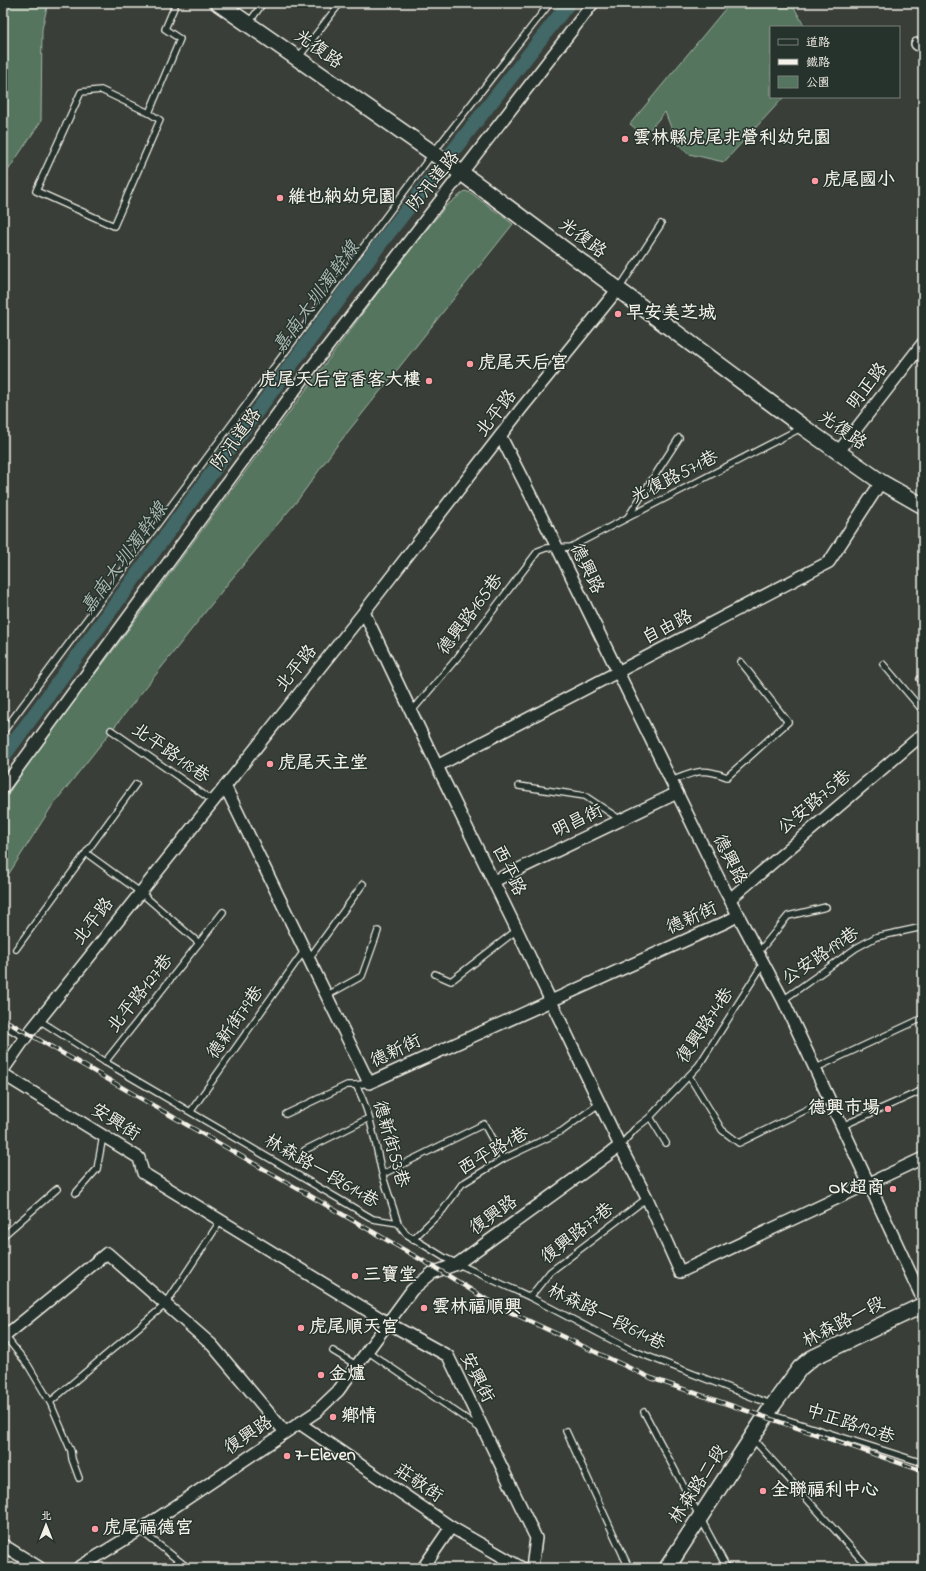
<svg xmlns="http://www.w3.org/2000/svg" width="926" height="1571" viewBox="0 0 926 1571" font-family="'Indie Flower','LXGW WenKai TC',sans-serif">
	<rect width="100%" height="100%" fill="#393f38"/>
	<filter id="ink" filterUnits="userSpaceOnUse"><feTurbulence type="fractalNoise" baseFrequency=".025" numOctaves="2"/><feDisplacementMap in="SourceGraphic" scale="8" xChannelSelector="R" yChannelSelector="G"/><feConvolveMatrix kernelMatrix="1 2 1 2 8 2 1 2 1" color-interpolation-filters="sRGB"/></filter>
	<g filter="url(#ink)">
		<g fill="#54755f" stroke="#a4b3a4">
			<polygon points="3,3 48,3 42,29 41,121 3,178"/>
			<path d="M730,3H746L742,8C761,0 777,2 795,9L805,27H771V97H784L724,162L689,154L677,143L665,112L644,136L630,124Z"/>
			<polygon points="465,191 471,193 513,224 335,448 297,501 229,582 52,806 3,883 3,802 17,780 45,738 106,660 402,260 446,206"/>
		</g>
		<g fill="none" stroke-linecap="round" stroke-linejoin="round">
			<polyline stroke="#436867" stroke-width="14" points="3,757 377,248 569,3"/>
			<defs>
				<g id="lane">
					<polyline points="248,24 263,3"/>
					<polyline points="298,58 340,3"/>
					<polygon points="101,90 149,113 160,120 114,226 36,191 81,92"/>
					<polyline points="149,113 180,39 165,29 176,3"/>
					<polyline points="619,289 661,224"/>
					<polyline points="628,517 679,438"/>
					<polyline points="883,664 923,711"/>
					<polyline points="920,679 923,677"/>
					<polyline points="412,711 457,658 538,551 546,548 571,547 801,428"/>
					<polyline points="111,730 213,801"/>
					<polyline points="3,732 433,153 550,3"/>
					<path d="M671,781C695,772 702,767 727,777L788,722L741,662"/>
					<polyline points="519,786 585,796 621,820"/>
					<polyline points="86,853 140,892 199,943 105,1062"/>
					<polyline points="199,943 223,912"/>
					<polyline points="16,949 136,784"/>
					<polyline points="758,953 788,916 826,907"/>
					<polyline points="308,960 363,884"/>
					<polyline points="435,974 451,981 517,930"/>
					<polyline points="326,996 362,976 378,931"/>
					<polyline points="783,1000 856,948 876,937 923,927"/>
					<polyline points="39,1020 105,1062 373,1219 398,1223 406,1234 445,1258 530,1297 629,1349 773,1405"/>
					<polyline points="3,1025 25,1038"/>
					<polyline points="816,1068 923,1018"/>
					<polyline points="689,1076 722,1130 739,1143 830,1098"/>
					<path d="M369,1083L356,1085C371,1113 375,1143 382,1173C387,1190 393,1207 398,1223"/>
					<polyline points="191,1111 304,951"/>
					<polyline points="286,1114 347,1085 356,1085"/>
					<polyline points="650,1117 666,1143"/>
					<polyline points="842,1126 923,1090"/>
					<polyline points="620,1146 635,1129 650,1117 699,1065 763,964"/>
					<polyline points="305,1150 369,1118"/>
					<polyline points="383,1174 484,1124 503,1159"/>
					<polyline points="76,1193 97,1169 103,1136"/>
					<polyline points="3,1236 57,1189"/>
					<polyline points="413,1239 443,1210 462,1184 503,1159 562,1131 600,1103"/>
					<polyline points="530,1297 550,1272 647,1198"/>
					<polyline points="5,1336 28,1365 50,1402 71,1451 72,1459 79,1478"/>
					<polyline points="333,1351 358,1366"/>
					<polyline points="367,1351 481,1429"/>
					<polyline points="50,1402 165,1305 221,1220"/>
					<polyline points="644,1412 727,1568"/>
					<polyline points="769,1414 923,1463"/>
					<polyline points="566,1431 629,1568"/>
					<polyline points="753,1439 869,1568"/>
					<polyline points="140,1530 188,1568"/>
				</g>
				<g id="street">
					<polyline points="917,44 923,48"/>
					<polyline points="501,437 558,549 719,879 783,1000 923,1300"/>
					<polyline points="839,451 923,343"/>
					<polyline points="364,612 437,766 517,930 620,1146 647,1198 680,1272 923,1158"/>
					<polyline points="437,766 829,562 881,482"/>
					<polyline points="225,786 369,1083 726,922 739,915"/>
					<polyline points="3,788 314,364 593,3"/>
					<polyline points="494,881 677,793"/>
					<polyline points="730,899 923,734"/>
					<polyline points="3,1070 28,1034 364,612 521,409 618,289"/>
					<polyline points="3,1074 139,1158 143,1173 388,1323 448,1356 536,1538 532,1568"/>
					<polyline points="5,1336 107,1253 212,1345 285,1432"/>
					<polyline points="299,1423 451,1527 522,1568"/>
					<polyline points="3,1545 40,1568"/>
					<polyline points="78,1568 140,1530 316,1412 338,1391 412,1290 432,1273 457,1264 620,1146"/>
					<polyline points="423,1568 451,1527"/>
				</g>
				<g id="secondary">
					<polyline points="218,3 463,174 803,427 881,482 923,506"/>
					<polyline points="667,1568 773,1405 800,1368 812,1358 923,1305"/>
				</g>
			</defs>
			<use href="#lane" stroke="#f4f1e8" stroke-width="8"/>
			<use href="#street" stroke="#f4f1e8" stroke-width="14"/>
			<use href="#secondary" stroke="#f4f1e8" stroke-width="18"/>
			<use href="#lane" stroke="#26332d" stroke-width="5.5"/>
			<use href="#street" stroke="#26332d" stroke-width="11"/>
			<use href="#secondary" stroke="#26332d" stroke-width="15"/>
			<defs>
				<polyline id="rail" points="3,1019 439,1270 497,1306 651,1378 923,1471"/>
			</defs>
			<use href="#rail" stroke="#f4f1e8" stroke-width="4.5"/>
			<use href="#rail" stroke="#26332d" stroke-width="3" stroke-dasharray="9" stroke-linecap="butt"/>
		</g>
	</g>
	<g fill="#ff9aa2" stroke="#26332d" stroke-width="1.5">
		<circle cx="625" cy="139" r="4"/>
		<circle cx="815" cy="181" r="4"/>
		<circle cx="280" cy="198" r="4"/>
		<circle cx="618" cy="314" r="4"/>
		<circle cx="470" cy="364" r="4"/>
		<circle cx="429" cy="381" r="4"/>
		<circle cx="270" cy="764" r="4"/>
		<circle cx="888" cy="1109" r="4"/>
		<circle cx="893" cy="1189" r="4"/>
		<circle cx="355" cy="1276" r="4"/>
		<circle cx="424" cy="1308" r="4"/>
		<circle cx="301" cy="1328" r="4"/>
		<circle cx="321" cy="1375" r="4"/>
		<circle cx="333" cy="1417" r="4"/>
		<circle cx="287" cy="1456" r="4"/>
		<circle cx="763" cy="1491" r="4"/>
		<circle cx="95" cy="1529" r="4"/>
	</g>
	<g text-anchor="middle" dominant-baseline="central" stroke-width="3" stroke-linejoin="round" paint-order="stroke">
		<g font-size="18" fill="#f4f1e8" stroke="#26332d">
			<text transform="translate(318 50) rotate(35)">光復路</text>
			<text transform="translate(434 182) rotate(-51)">防汛道路</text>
			<text transform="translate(582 239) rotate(37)">光復路</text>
			<text transform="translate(868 387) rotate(-52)">明正路</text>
			<text transform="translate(497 414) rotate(-52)">北平路</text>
			<text transform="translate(842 431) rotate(35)">光復路</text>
			<text transform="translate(237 440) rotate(-54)">防汛道路</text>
			<text transform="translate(675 478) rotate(-27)">光復路571巷</text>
			<text transform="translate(586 569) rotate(64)">德興路</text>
			<text transform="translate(471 615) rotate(-53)">德興路165巷</text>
			<text transform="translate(668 628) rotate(-27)">自由路</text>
			<text transform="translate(297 669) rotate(-51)">北平路</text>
			<text transform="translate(170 754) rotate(35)">北平路118巷</text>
			<text transform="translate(815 803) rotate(-40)">公安路75巷</text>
			<text transform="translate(578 822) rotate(-25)">明昌街</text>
			<text transform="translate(729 860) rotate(63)">德興路</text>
			<text transform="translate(508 871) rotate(64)">西平路</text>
			<text transform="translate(692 919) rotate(-24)">德新街</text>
			<text transform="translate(94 922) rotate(-52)">北平路</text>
			<text transform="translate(821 957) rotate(-34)">公安路199巷</text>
			<text transform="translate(141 994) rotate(-52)">北平路127巷</text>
			<text transform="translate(236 1023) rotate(-55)">德新街79巷</text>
			<text transform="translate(706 1026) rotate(-56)">復興路74巷</text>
			<text transform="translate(396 1052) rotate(-25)">德新街</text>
			<text transform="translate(115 1123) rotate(32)">安興街</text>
			<text transform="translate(390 1144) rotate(74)">德新街53巷</text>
			<text transform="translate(494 1152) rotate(-30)">西平路1巷</text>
			<text transform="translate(321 1172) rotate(30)">林森路一段614巷</text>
			<text transform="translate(494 1216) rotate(-36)">復興路</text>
			<text transform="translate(578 1234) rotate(-38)">復興路77巷</text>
			<text transform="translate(606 1318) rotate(26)">林森路一段614巷</text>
			<text transform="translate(844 1323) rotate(-27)">林森路一段</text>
			<text transform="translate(476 1378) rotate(63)">安興街</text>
			<text transform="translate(850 1425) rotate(18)">中正路192巷</text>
			<text transform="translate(249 1436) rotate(-34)">復興路</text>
			<text transform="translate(418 1484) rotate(34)">莊敬街</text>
			<text transform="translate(699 1485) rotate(-57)">林森路二段</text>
		</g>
		<g font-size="18" font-weight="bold" fill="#f4f1e8" stroke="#26332d" text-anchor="start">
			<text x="633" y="139">雲林縣虎尾非營利幼兒園</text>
			<text x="823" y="181">虎尾國小</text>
			<text x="288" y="198">維也納幼兒園</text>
			<text x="626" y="314">早安美芝城</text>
			<text x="478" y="364">虎尾天后宮</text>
			<text x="421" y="381" text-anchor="end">虎尾天后宮香客大樓</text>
			<text x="278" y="764">虎尾天主堂</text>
			<text x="880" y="1109" text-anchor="end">德興市場</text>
			<text x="885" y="1189" text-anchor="end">OK超商</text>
			<text x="363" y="1276">三寶堂</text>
			<text x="432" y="1308">雲林福順興</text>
			<text x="309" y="1328">虎尾順天宮</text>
			<text x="329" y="1375">金爐</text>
			<text x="341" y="1417">鄉情</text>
			<text x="295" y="1456">7-Eleven</text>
			<text x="771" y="1491">全聯福利中心</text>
			<text x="103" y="1529">虎尾福德宮</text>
		</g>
		<g font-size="19" font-style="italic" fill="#adbab4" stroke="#26332d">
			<text transform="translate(317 298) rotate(-54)">嘉南大圳濁幹線</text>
			<text transform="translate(125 559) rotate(-54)">嘉南大圳濁幹線</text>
		</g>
	</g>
	<rect width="926" height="1571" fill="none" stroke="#26332d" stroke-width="16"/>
	<rect x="8" y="8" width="910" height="1555" fill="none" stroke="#f4f1e8" stroke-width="1.5" filter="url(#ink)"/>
	<rect x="770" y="26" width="130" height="72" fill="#26332d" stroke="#787f78"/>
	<rect x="778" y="39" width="20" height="6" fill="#26332d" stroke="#787f78"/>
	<text x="806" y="46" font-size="12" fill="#f4f1e8">道路</text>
	<rect x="778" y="59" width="20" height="6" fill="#f4f1e8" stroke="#787f78"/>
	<text x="806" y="66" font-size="12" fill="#f4f1e8">鐵路</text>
	<rect x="778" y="76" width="20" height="12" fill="#54755f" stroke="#787f78"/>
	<text x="806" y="86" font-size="12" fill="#f4f1e8">公園</text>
	<g transform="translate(46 1525)" stroke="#26332d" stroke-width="3" paint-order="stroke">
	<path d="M0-3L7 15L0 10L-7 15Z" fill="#f4f1e8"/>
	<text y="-6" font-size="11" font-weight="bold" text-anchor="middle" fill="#f4f1e8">北</text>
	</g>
</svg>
